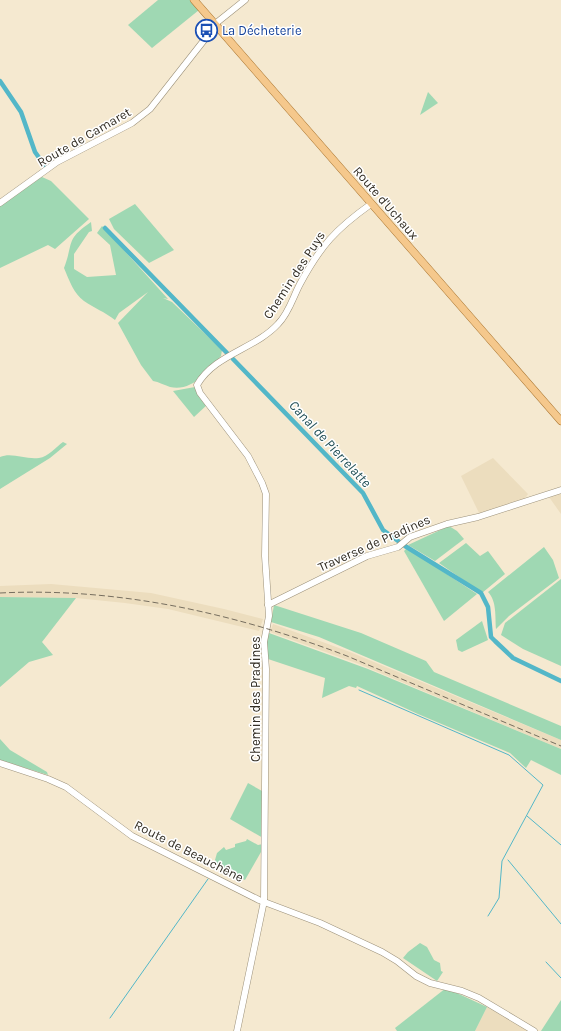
<svg xmlns="http://www.w3.org/2000/svg" width="561" height="1031" viewBox="0 0 561 1031" font-family="Karla,sans-serif">
	<rect width="100%" height="100%" fill="#f5e9d0"/>
	<g fill="#ecddbe">
		<polygon points="493,458 528,494 522,502 480,515 461,476"/>
		<polygon points="561,493 561,514 549,497"/>
		<polygon points="51,584 151,593 224,609 263,619 259,631 168,609 125,603 76,598 0,597 0,586"/>
		<polygon points="273,624 350,652 561,740 561,749 359,664 270,632"/>
		<polygon points="487,1007 505,1017 530,1031 475,1031"/>
	</g>
	<g fill="#9fd8b3">
		<polygon points="158,0 190,0 199,10 152,48 128,25"/>
		<polygon points="428,92 438,103 420,115"/>
		<polygon points="42,177 51,181 89,219 55,249 48,245 0,268 0,206 30,183"/>
		<polygon points="135,204 174,250 149,263 114,229 109,219"/>
		<path d="M91,222L92,231L89,232L74,254V269L87,277L116,275L110,245L97,233L102,226L168,299L163,298L172,302L222,350L221,356C208,370 193,392 170,387C164,385 159,382 153,381L141,365L118,323L148,292L119,313L115,320C105,312 94,308 84,301C74,294 69,280 64,268C74,242 65,240 91,222Z"/>
		<polygon points="195,387 208,404 194,417 173,391"/>
		<path d="M63,442L67,444L50,458L0,489V457C12,452 26,460 39,458C48,457 56,447 63,442Z"/>
		<polygon points="449,526 457,531 464,539 435,561 408,545"/>
		<polygon points="466,543 480,556 488,551 505,574 482,593 439,563"/>
		<path d="M544,547L553,560L559,578L509,616L496,629C495,617 497,601 488,592Z"/>
		<polygon points="407,548 477,594 444,621 404,551"/>
		<polygon points="561,579 561,666 523,649 501,635 505,623"/>
		<polygon points="0,597 76,598 42,642 53,655 29,662 0,687"/>
		<polygon points="274,605 361,633 426,661 434,672 561,726 561,740 319,637 271,622"/>
		<polygon points="482,621 488,640 462,652 458,650 456,640"/>
		<polygon points="269,633 368,669 561,749 561,775 531,760 526,768 510,753 418,714 357,686 356,688 349,686 322,698 325,678 268,659 266,640"/>
		<polygon points="0,739 10,750 47,772 48,775 0,760"/>
		<polygon points="248,783 262,791 263,838 230,819"/>
		<polygon points="247,839 258,845 263,844 261,852 245,880 218,867 215,860 217,853 224,847 226,850 235,847 235,844 246,841"/>
		<polygon points="420,943 427,947 434,960 440,963 441,971 443,972 437,981 403,958 408,952"/>
		<polygon points="446,988 487,1007 475,1031 397,1031 395,1028"/>
		<polygon points="561,1000 561,1031 541,1031"/>
	</g>
	<g fill="none" stroke-linecap="round" stroke-linejoin="round">
		<g stroke="#53b7c8" stroke-width="1">
			<polyline points="359,690 509,755 543,785 502,861 499,898 488,916"/>
			<polyline points="527,816 561,845"/>
			<polyline points="508,860 561,924"/>
			<polyline points="546,962 561,978"/>
			<polyline points="110,1018 208,879"/>
		</g>
		<g stroke="#53b7c8" stroke-width="4.5">
			<polyline points="0,81 21,112 35,152 45,166"/>
			<polyline points="105,228 227,353"/>
			<polyline points="233,359 363,493 383,530 405,546 481,593 488,607 491,637 495,641 513,658 561,681"/>
		</g>
		<defs>
			<g id="minor">
				<polyline points="215,24 245,0"/>
				<polyline points="0,203 57,162 132,123 150,109 216,25"/>
				<polyline points="268,605 367,556 398,547 410,537 447,524 478,517 561,490"/>
				<polyline points="0,763 48,779 66,787 132,836 259,900 320,923 382,952 397,961 416,976 430,983 462,991 479,998 534,1031"/>
				<path d="M237,1031L264,901L266,669L264,642L269,616L265,556L266,494L262,483L248,456L200,393L197,385C215,354 255,349 278,324C289,313 293,297 300,284C321,245 336,229 371,204"/>
			</g>
			<polyline id="major" points="194,0 561,421"/>
		</defs>
		<use href="#minor" stroke="#9c917a" stroke-width="7"/>
		<use href="#major" stroke="#ad7a36" stroke-width="8"/>
		<use href="#minor" stroke="#fff" stroke-width="6"/>
		<use href="#major" stroke="#f5c88c" stroke-width="7"/>
		<path stroke="#766e5f" stroke-width="1" stroke-dasharray="6 3" stroke-linecap="butt" d="M0,593C119,587 237,614 347,656L561,746"/>
	</g>
	<defs>
		<symbol id="bus-ring" viewBox="-11 -11 22 22"><circle r="9.5" fill="#fff" stroke="#1a4fb4" stroke-width="1.5"/><path d="M-5-6H5V4H4V6H2V4H-2V6H-4V4H-5ZM-3.5-4V0h7V-4ZM-3.5 1.2v1.5H-2V1.2ZM2 1.2v1.5H3.5V1.2Z" fill="#1a4fb4"/></symbol>
	</defs>
	<g fill-rule="evenodd">
		<use href="#bus-ring" x="194" y="18" width="25" height="25"/>
	</g>
	<g text-anchor="middle" dominant-baseline="central" stroke-width="3" stroke-linejoin="round" paint-order="stroke">
		<g font-size="13" fill="#164399" stroke="#fff" text-anchor="start">
			<text x="222" y="30">La Décheterie</text>
		</g>
		<g font-size="13" fill="#332e24" stroke="#fff">
			<text transform="translate(84 137) rotate(-30)">Route de Camaret</text>
			<text transform="translate(386 203) rotate(49)">Route d'Uchaux</text>
			<text transform="translate(294 275) rotate(-57)">Chemin des Puys</text>
			<text transform="translate(374 543) rotate(-24)">Traverse de Pradines</text>
			<text transform="translate(255 699) rotate(-90)">Chemin des Pradines</text>
			<text transform="translate(189 851) rotate(27)">Route de Beauchêne</text>
		</g>
		<g font-size="14" font-style="italic" fill="#245158" stroke="#fff">
			<text transform="translate(330 444) rotate(47)">Canal de Pierrelatte</text>
		</g>
	</g>
</svg>
